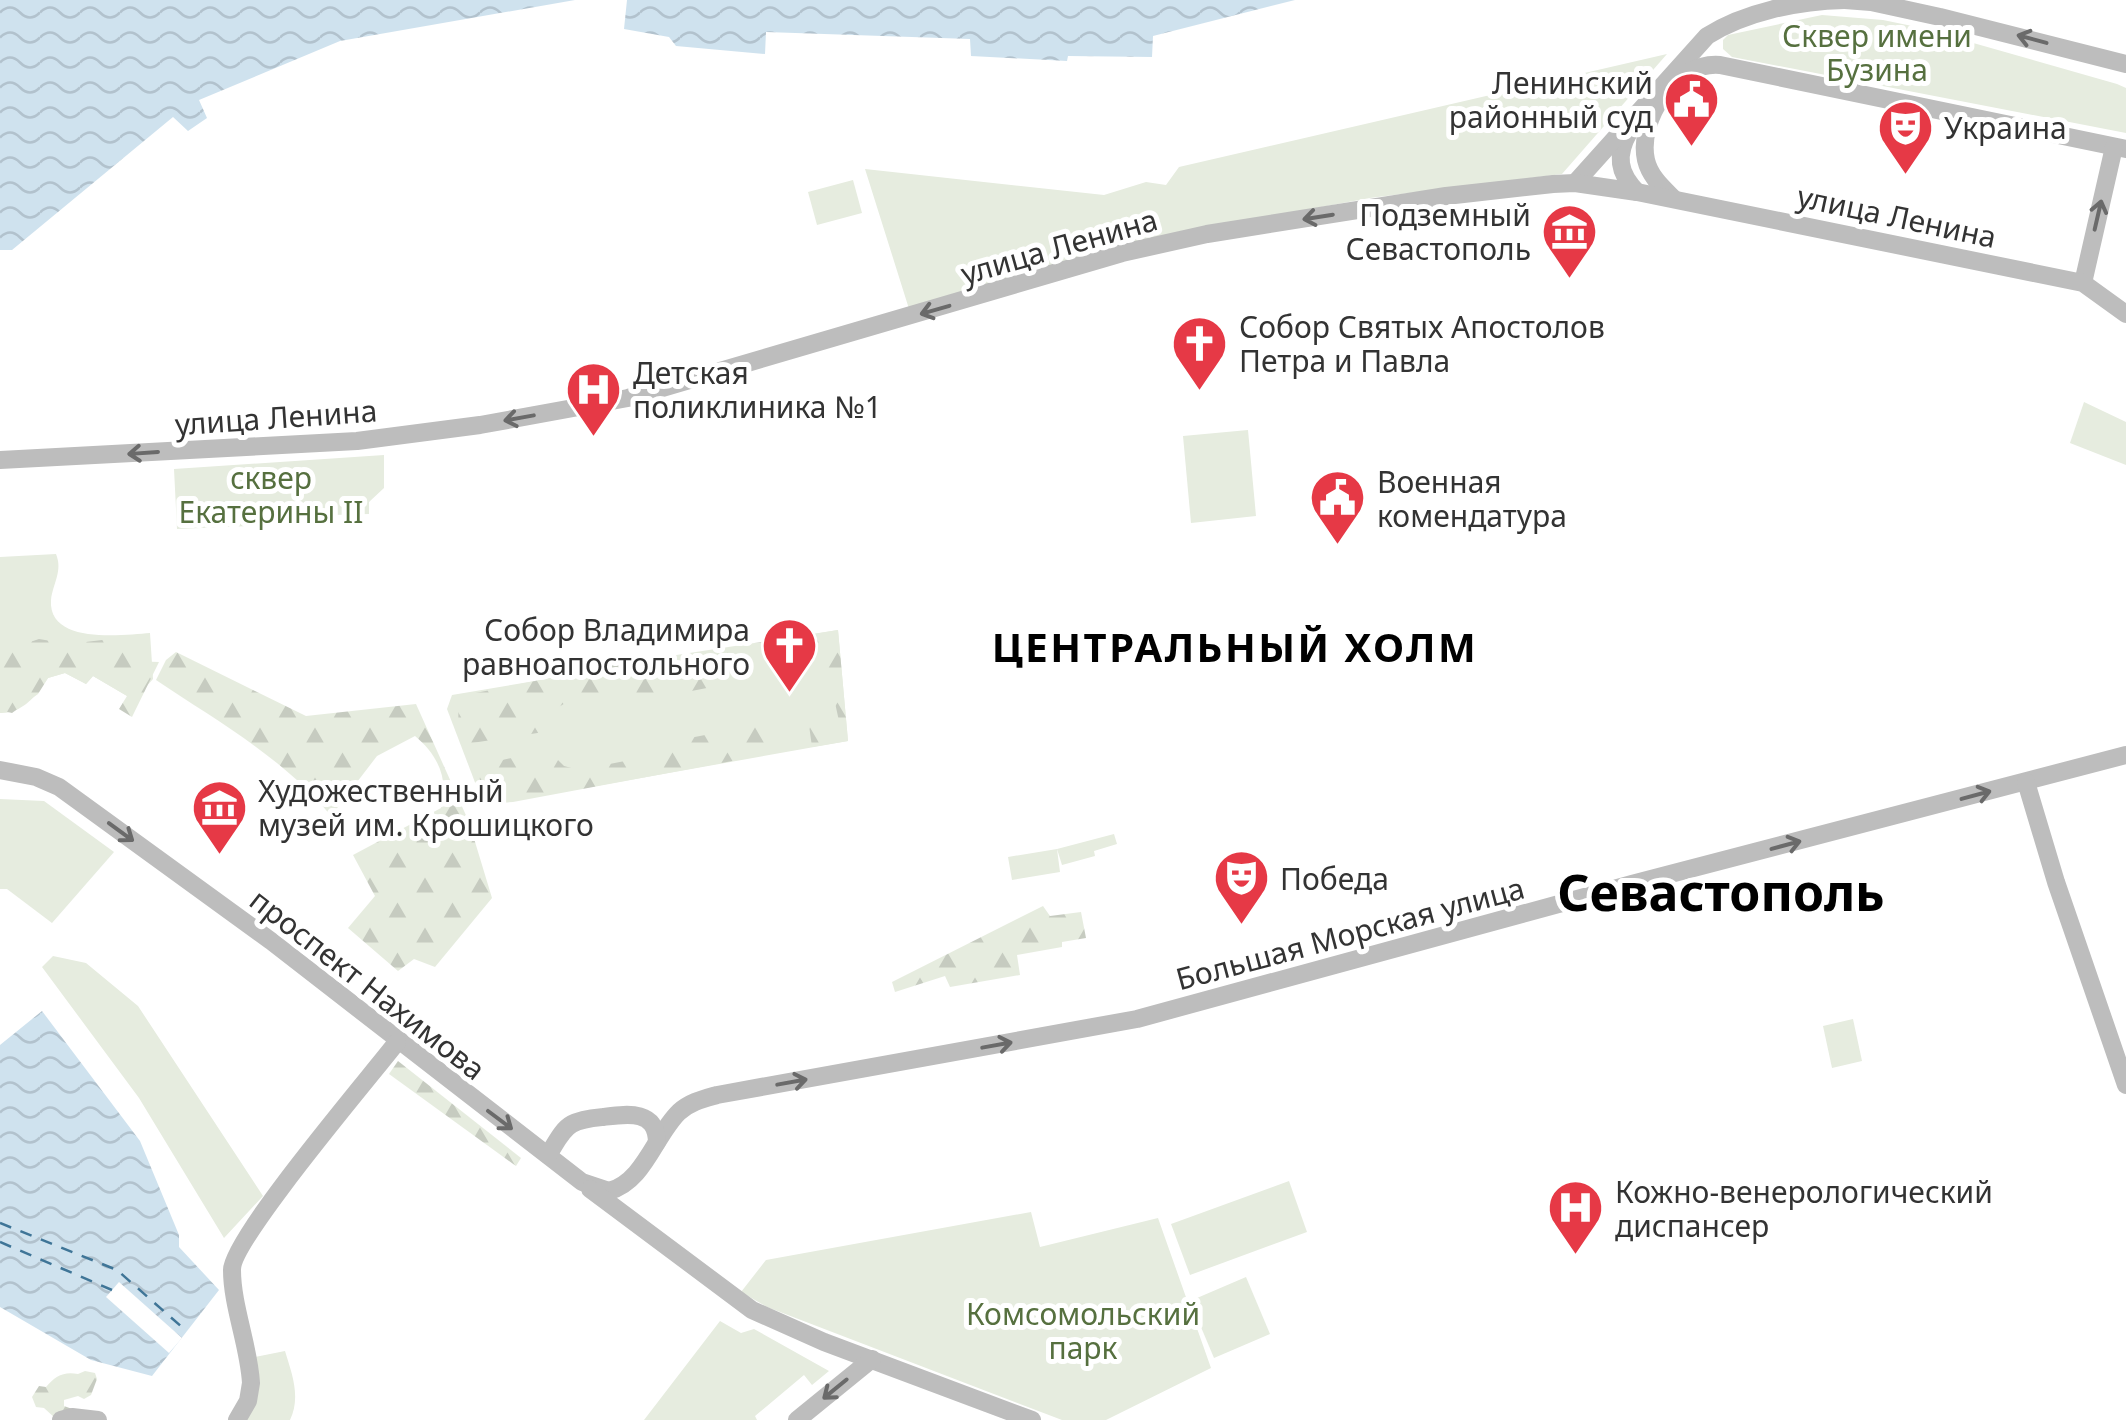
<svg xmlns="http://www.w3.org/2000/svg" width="2126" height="1420" viewBox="0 0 2126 1420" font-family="'Noto Sans',sans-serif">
	<defs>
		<pattern id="forest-firs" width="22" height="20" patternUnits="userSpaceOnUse" patternTransform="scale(2.5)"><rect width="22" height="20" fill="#e6ecdf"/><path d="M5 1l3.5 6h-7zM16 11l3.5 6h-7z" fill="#c6cbc0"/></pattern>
		<pattern id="water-waves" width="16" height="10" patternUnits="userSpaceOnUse" patternTransform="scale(2.5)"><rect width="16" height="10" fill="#cfe2ee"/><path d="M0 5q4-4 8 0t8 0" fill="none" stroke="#b2c2cd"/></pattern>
	</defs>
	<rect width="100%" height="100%" fill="#fff"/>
	<g fill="#e6ecdf">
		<polygon points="1822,15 1883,20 1917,27 2117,84 2126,88 2126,133 1732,57 1723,49 1723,40 1728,35"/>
		<polygon points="1667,54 1562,174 1370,198 1115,245 910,312 865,169 1104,195 1146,182 1166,185 1179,167"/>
		<polygon points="853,180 862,213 817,225 808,192"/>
		<polygon points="2084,402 2126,422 2126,465 2070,443"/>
		<polygon points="1248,430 1256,516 1191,523 1183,436"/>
		<polygon points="384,455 384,488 369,502 369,514 296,516 296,524 177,529 174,469"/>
		<path d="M56,554C63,571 53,583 51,600C48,645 123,635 150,633L153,679L134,700L93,676L86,684L65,673L48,678C37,695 22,714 0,713V557Z"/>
		<polygon points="838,630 848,741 484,806 447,709 452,695"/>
		<polygon points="0,799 44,801 114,852 52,923 7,889 0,889"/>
		<polygon points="1114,834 1117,844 1094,851 1095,856 1062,865 1057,849 1060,872 1012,880 1008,857 1057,849"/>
		<polygon points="53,956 86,963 138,1006 263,1196 224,1238 139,1098 42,967"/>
		<polygon points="1853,1019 1862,1061 1832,1068 1823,1026"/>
		<polygon points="1289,1181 1307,1232 1190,1275 1171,1224"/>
		<polygon points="1031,1212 1040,1247 1158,1218 1211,1368 1106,1420 1062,1420 767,1307 741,1292 766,1260"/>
		<polygon points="1246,1277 1270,1334 1214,1358 1190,1301"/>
		<polygon points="720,1321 741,1333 754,1329 829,1371 812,1385 804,1375 755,1416 757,1420 644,1420"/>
		<path d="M285,1351C292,1374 301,1397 290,1420H243L255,1357Z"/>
	</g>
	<g fill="url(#forest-firs)">
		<path d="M838,630L848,741L812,747L809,725L839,721L823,648L750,663L753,679L635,702L620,692C589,697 551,695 544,732L465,744C457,723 457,717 461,696L618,664Z"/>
		<polygon points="127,637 128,661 159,662 132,717 119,709 127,696 93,676 86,684 65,673 48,678 38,694 12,713 0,710 0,652 39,639 69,644"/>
		<path d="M176,652L306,716L416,704L469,822L492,898L435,967L414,959L398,971L348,928L375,896L353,855L441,808C449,779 438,755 415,736L377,756L331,816C284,758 217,721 156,680L166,660Z"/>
		<polygon points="762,724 765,736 787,729 791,750 513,802 497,803 487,799 475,766 548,750 564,766 579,770 630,760 643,747"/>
		<polygon points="1043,906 1050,916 1081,912 1086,938 1062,942 1062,947 1017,955 1020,975 950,987 945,976 895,992 892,982"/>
		<polygon points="398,1061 521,1158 516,1166 389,1074"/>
		<path d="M85,1371L95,1373L97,1379L91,1395L84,1399L78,1396L64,1400V1406L75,1410L55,1418L44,1408L36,1407L32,1397L39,1386L46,1387C55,1376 64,1371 78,1374Z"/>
	</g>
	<g fill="url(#water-waves)">
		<polygon points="0,0 575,0 340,41 199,100 207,118 188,131 173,117 12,250 0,250"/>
		<polygon points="627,0 1295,0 1153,36 1152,57 1068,56 1067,61 971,56 970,39 766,32 765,54 676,46 669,37 624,29"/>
		<polygon points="42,1011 140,1141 179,1235 179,1247 219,1290 152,1376 91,1360 0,1307 0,1045"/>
	</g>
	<polygon fill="#fff" points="119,1282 182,1338 169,1353 106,1297"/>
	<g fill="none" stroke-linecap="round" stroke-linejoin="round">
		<g stroke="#3f7597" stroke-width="2.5" stroke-dasharray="12 10" stroke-linecap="butt">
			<polyline points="0,1223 117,1270 183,1328"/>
			<polyline points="0,1242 112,1290"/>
		</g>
		<g stroke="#bdbdbd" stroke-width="18">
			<polyline points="1845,0 1871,2 1940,17 2126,64"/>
			<path d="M1629,132C1616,155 1618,173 1637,192"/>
			<path d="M1575,183L1707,36C1745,12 1798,1 1844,0"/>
			<path d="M1674,199C1663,188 1650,177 1646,160C1637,119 1676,61 1720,65L2126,149"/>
			<polyline points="2083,283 2114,147"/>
			<polyline points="0,460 357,441 480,425 628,398 1122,253 1207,234 1446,196 1553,184 1575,183 1637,192 2083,283 2126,314"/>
			<path d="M0,770L36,777L59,787L271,941L582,1182L609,1191C644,1182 655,1135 679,1112C690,1102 703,1099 717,1095L1137,1019L1632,884L2126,755"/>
			<polyline points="2026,782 2056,882 2126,1085"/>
			<path d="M548,1155C555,1145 561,1130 572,1124C581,1119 593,1118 603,1117C627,1114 656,1109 657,1142"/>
			<polyline points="590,1189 752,1310 824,1342 1032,1420"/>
			<polyline points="61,1420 72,1417 98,1420"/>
			<path d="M237,1420L248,1401L251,1383C249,1346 232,1306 232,1270C231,1240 370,1077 397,1042"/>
			<polyline points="797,1420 872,1359"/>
		</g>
	</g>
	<defs><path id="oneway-shaft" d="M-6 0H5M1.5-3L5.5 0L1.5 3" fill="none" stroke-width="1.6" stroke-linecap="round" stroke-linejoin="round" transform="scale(2.5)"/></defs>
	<g stroke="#6a6a6a">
		<use href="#oneway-shaft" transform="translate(2032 39) rotate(-165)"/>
		<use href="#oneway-shaft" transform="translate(2098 215) rotate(-77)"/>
		<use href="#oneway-shaft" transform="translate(1318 217) rotate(171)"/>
		<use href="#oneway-shaft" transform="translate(935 310) rotate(164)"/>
		<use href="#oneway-shaft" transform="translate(519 418) rotate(170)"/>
		<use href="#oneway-shaft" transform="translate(143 453) rotate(176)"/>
		<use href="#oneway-shaft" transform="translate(1976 795) rotate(-15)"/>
		<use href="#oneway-shaft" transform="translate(121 832) rotate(36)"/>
		<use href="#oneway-shaft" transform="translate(1786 845) rotate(-15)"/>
		<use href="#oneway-shaft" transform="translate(997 1045) rotate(-10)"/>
		<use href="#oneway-shaft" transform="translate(792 1082) rotate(-10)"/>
		<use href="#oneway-shaft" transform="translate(500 1120) rotate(37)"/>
		<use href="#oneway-shaft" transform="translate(835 1389) rotate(141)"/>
	</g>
	<defs>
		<symbol id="civic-pin" viewBox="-11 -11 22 30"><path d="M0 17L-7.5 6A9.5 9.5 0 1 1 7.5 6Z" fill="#e63946" stroke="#fff"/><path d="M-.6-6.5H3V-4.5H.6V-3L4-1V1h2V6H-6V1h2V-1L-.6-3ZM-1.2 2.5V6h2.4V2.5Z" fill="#fff"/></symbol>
		<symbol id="theatre-pin" viewBox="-11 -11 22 30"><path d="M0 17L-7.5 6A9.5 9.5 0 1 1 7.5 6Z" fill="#e63946" stroke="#fff"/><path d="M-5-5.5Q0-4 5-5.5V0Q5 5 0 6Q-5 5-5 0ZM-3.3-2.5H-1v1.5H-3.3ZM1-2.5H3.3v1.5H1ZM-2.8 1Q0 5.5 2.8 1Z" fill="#fff"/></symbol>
		<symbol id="museum-pin" viewBox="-11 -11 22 30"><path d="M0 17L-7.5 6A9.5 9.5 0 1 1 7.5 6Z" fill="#e63946" stroke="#fff"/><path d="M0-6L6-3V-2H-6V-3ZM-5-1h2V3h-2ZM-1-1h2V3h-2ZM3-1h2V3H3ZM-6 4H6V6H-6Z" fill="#fff"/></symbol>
		<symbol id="church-pin" viewBox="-11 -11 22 30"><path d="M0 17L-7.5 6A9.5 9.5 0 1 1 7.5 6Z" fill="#e63946" stroke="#fff"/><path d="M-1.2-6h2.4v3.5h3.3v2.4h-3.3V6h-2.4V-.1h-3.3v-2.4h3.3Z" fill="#fff"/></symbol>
		<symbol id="hospital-pin" viewBox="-11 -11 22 30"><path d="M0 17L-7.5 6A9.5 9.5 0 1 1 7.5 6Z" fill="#e63946" stroke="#fff"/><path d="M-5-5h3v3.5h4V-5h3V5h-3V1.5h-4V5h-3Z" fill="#fff"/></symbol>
	</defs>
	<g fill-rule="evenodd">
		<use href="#civic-pin" x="1660" y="68" width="63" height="86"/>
		<use href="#theatre-pin" x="1874" y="96" width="63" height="86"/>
		<use href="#museum-pin" x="1538" y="200" width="63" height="86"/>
		<use href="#church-pin" x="1168" y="312" width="63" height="86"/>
		<use href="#hospital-pin" x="562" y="358" width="63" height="86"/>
		<use href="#civic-pin" x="1306" y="466" width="63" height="86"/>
		<use href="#church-pin" x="758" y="614" width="63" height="86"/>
		<use href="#museum-pin" x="188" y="776" width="63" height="86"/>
		<use href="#theatre-pin" x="1210" y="846" width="63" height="86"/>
		<use href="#hospital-pin" x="1544" y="1176" width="63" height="86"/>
	</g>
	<g text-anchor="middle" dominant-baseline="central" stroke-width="10" stroke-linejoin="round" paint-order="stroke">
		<g font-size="30" fill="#56703f" stroke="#fff">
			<text x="1877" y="35">Сквер имени<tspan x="1877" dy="34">Бузина</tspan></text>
			<text x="271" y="477">cквер<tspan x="271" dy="34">Екатерины II</tspan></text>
			<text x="1083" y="1313">Комсомольский<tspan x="1083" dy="34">парк</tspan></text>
		</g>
		<g font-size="30" fill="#333" stroke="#fff" text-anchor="start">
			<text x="1653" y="82" text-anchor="end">Ленинский<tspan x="1653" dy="34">районный суд</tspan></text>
			<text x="1944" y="127">Украина</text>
			<text x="1531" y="214" text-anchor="end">Подземный<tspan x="1531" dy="34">Севастополь</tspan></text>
			<text x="1239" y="326">Собор Святых Апостолов<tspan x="1239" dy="34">Петра и Павла</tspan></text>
			<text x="633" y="372">Детская<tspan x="633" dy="34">поликлиника №1</tspan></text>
			<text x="1377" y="481">Военная<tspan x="1377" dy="34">комендатура</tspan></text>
			<text x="750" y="629" text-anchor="end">Собор Владимира<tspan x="750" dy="34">равноапостольного</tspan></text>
			<text x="258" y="790">Художественный<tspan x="258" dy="34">музей им. Крошицкого</tspan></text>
			<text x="1280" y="878">Победа</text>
			<text x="1615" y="1191">Кожно-венерологический<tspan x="1615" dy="34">диспансер</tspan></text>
		</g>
		<g font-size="30" fill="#333" stroke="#fff">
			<text transform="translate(1897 216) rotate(12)">улица Ленина</text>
			<text transform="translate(1059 246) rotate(-16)">улица Ленина</text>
			<text transform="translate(276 417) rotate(-4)">улица Ленина</text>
			<text transform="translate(1350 933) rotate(-15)">Большая Морская улица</text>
			<text transform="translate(368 984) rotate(38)">проспект Нахимова</text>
		</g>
		<g font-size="40" font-weight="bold" letter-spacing="2.5" fill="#000" stroke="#fff">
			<text x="1235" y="646">ЦЕНТРАЛЬНЫЙ ХОЛМ</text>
		</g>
		<g font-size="50" font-weight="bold" fill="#000" stroke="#fff">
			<text x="1721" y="892">Севастополь</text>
		</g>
	</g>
</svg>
